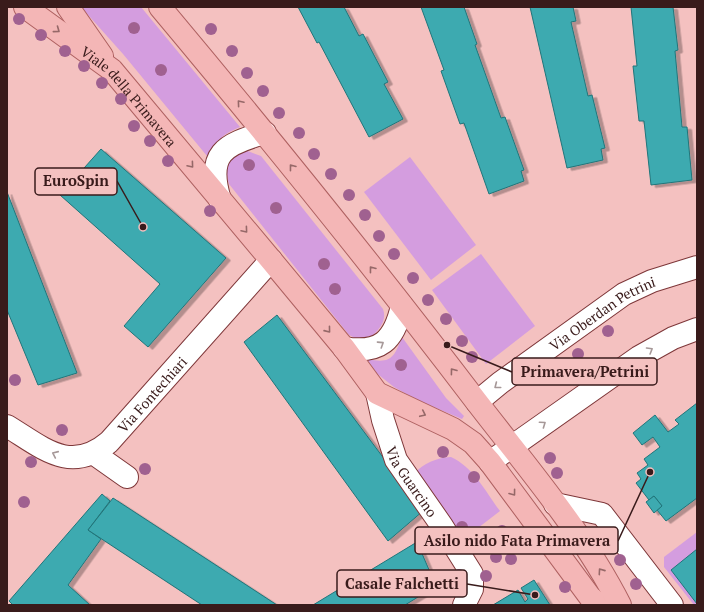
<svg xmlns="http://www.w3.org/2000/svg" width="704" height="612" viewBox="0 0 704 612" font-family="'PT Serif',serif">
	<defs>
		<filter id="shadow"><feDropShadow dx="4.5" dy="2.5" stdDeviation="0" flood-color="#0004"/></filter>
	</defs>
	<rect width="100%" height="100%" fill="#f4c1c0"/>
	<g fill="#d49ddf">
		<path d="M81,7H141L240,127C224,133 215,142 207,156L123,54Z"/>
		<path d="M245,150L261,156L383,309C387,320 380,329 372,336L357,339L349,335L229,184C224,165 227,159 245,150Z"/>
		<polygon points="410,157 476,245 431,280 364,192"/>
		<polygon points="481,254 535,326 486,364 432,290"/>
		<path d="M402,337L446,398L464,416L462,419L417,400L394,387L375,372L367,359C391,364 394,358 402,337Z"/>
		<path d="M451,457C473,467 486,492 500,511L461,541L413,474C425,463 435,458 451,457Z"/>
		<polygon points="697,532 697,605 694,605 664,567 664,557"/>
	</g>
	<g fill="#3caab0" stroke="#20757a" filter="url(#shadow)">
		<polygon points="298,7 344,7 359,36 363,34 388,82 384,84 403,119 369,137 319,42 317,43"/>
		<polygon points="421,7 464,7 477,44 475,45 501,118 505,117 524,170 521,171 524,181 489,194 464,123 460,124 441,71 444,70"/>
		<polygon points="530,7 573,7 576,21 571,22 588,96 592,95 605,148 601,149 603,160 567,168"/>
		<polygon points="631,7 673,7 678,50 675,51 682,127 687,127 692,180 651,185 644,121 639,121 633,66 637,66"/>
		<polygon points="101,149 226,258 148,347 124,326 160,284 60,195"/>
		<polygon points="7,192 77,373 38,385 7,310"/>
		<polygon points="277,315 423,511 388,541 244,342"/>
		<polygon points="697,403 697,498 666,521 657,510 662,506 654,496 649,500 636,483 641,479 637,473 648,465 644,459 660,447 653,437 642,445 633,433 655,415 668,432 679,424 675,420"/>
		<polygon points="102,494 110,501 88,530 101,539 68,585 90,605 13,605 9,601"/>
		<polygon points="654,496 662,506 654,513 646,502"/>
		<polygon points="113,498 277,605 202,605 88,530"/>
		<polygon points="417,542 436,586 405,605 313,605"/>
		<polygon points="697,549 697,604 671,570"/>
		<polygon points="534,580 550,605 493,605 518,590 525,602 528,599 521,588"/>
	</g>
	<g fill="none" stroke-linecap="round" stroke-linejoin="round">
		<defs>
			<g id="minor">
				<path d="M220,200C206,154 224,144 265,133"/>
				<path d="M344,348C380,354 394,341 402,306"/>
				<path id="s1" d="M377,393L383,420L396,460L442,526L472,574V589L464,605"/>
				<path id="s2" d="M477,402L500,383L624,294L652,281L697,267"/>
				<path id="s3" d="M7,426C42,447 70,475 109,442L271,260"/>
				<polyline points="93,453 127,477"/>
				<polyline points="490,462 639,357 673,338 697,329"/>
				<polyline points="555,504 602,514 672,605"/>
			</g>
			<g id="major">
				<path id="s4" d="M25,7L112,70L271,260L344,348L377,393L453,429L473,443L490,462L590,597L599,605"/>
				<polyline points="68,7 102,56"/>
				<path d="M160,7C268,136 374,267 476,401C526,466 583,532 620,605"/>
			</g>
		</defs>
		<use href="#minor" stroke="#7e3739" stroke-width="24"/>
		<use href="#major" stroke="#ae6060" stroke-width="24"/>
		<use href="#minor" stroke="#fff" stroke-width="22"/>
		<use href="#major" stroke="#f4b6b6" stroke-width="22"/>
	</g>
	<g fill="#a06190">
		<circle cx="19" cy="19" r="6"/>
		<circle cx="134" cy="28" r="6"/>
		<circle cx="211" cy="29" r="6"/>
		<circle cx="41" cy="35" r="6"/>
		<circle cx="65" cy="51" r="6"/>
		<circle cx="232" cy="51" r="6"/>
		<circle cx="84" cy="66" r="6"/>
		<circle cx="161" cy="70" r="6"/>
		<circle cx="247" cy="73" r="6"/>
		<circle cx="102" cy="83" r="6"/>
		<circle cx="263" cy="91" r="6"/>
		<circle cx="121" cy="99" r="6"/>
		<circle cx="279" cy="113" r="6"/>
		<circle cx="134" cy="126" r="6"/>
		<circle cx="299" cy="133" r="6"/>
		<circle cx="150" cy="141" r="6"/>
		<circle cx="314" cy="154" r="6"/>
		<circle cx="168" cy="161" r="6"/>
		<circle cx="249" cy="165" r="6"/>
		<circle cx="331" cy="174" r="6"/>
		<circle cx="349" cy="195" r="6"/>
		<circle cx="276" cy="208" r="6"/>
		<circle cx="210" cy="211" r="6"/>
		<circle cx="365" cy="215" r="6"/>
		<circle cx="379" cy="236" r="6"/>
		<circle cx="394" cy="254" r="6"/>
		<circle cx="324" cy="264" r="6"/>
		<circle cx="413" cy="278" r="6"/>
		<circle cx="335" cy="289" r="6"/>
		<circle cx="428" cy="300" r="6"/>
		<circle cx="446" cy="319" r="6"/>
		<circle cx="608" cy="331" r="6"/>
		<circle cx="462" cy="341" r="6"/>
		<circle cx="578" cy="354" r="6"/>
		<circle cx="472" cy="357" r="6"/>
		<circle cx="401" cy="365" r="6"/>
		<circle cx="15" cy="380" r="6"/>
		<circle cx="62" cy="430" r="6"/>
		<circle cx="443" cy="452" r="6"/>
		<circle cx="550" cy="458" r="6"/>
		<circle cx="31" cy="462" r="6"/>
		<circle cx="145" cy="469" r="6"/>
		<circle cx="557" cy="473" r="6"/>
		<circle cx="474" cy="477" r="6"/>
		<circle cx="24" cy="502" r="6"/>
		<circle cx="462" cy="527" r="6"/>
		<circle cx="502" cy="531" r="6"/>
		<circle cx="496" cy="557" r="6"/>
		<circle cx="511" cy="559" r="6"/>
		<circle cx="620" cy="560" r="6"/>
		<circle cx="459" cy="575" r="6"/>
		<circle cx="486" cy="576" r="6"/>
		<circle cx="636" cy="584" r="6"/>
		<circle cx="565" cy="587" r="6"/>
	</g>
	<defs><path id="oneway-chevron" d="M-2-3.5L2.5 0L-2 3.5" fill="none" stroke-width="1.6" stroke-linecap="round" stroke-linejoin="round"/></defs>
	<g stroke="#966868">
		<use href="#oneway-chevron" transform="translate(57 30) rotate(36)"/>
		<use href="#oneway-chevron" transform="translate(240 103) rotate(-130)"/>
		<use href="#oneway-chevron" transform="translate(191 165) rotate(50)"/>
		<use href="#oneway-chevron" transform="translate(292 167) rotate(-128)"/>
		<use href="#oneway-chevron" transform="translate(245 230) rotate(50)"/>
		<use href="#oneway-chevron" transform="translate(372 269) rotate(-128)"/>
		<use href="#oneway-chevron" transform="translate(328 330) rotate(51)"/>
		<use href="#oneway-chevron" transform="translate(453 371) rotate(-127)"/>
		<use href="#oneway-chevron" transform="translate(423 414) rotate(25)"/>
		<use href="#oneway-chevron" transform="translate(513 493) rotate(53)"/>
		<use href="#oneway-chevron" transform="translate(601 571) rotate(-125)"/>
	</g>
	<g stroke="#a69898">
		<use href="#oneway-chevron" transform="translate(381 344) rotate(-33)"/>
		<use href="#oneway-chevron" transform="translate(650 350) rotate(-31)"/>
		<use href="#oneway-chevron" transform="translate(497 386) rotate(142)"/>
		<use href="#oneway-chevron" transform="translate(543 424) rotate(-35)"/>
		<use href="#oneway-chevron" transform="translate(55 454) rotate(-156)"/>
	</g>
	<g text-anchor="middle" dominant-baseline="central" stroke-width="3" stroke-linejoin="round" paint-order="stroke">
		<g font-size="14" fill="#391b1b" stroke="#f4c1c0">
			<text stroke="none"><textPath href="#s4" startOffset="138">Viale della Primavera</textPath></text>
			<text stroke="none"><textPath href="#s2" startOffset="154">Via Oberdan Petrini</textPath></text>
			<text stroke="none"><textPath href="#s3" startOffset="178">Via Fontechiari</textPath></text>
			<text stroke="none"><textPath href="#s1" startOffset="96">Via Guarcino</textPath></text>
		</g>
	</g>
	<path fill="none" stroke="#391b1b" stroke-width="1.5" d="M143 227L117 181M447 345L512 372M650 472L618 541M535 595L467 584"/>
	<g fill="#391b1b" stroke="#f4c1c0" stroke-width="1.5">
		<circle cx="143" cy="227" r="4"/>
		<circle cx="447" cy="345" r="4"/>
		<circle cx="650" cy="472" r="4"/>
		<circle cx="535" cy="595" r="4"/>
	</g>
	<g fill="#f4c1c0" stroke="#391b1b" stroke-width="1.5">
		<rect x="35" y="168" width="82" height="27" rx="4"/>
		<rect x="512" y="358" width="145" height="27" rx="4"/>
		<rect x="415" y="527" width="203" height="27" rx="4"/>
		<rect x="337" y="570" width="130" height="27" rx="4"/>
	</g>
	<g font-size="15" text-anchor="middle" font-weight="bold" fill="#391b1b">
		<text x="76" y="186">EuroSpin</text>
		<text x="585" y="377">Primavera/Petrini</text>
		<text x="517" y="546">Asilo nido Fata Primavera</text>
		<text x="402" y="589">Casale Falchetti</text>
	</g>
	<rect width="704" height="612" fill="none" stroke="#391b1b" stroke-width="16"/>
</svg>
